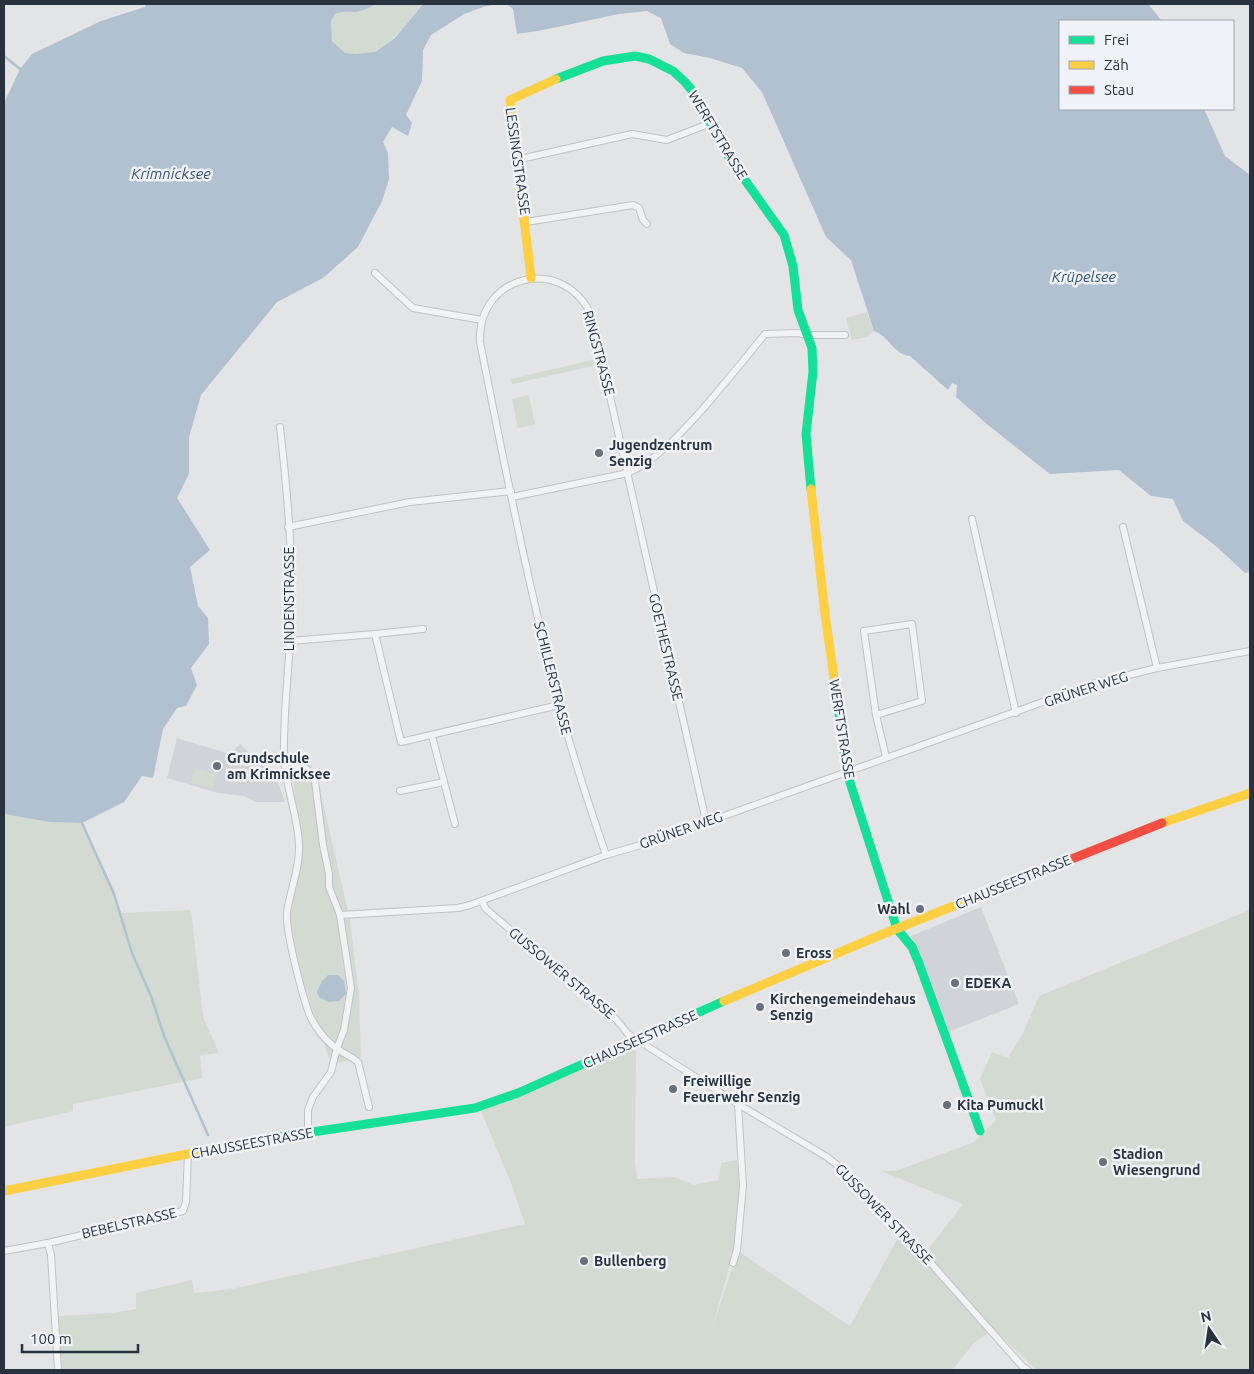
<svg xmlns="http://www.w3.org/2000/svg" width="1254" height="1374" viewBox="0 0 1254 1374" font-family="Ubuntu,sans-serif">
	<rect width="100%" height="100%" fill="#e2e4e6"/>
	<g fill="#d0d4d9">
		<polygon points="177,738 230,754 240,744 277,779 285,802 256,802 244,796 218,793 167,778"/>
		<polygon points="981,907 1019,1004 948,1032 911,936"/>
	</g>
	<g fill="#d3dad2">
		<path d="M376,4H423C408,20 396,40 376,51C373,53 369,53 365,53C359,54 352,55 346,53C329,47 328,26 335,14C345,10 347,12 356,12C363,11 370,7 376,4Z"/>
		<polygon points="867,312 874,331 867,337 852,340 846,318"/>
		<polygon points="596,359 597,365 512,384 511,379"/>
		<polygon points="529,395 535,425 518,428 512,399"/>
		<polygon points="195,768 217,774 213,788 191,783"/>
		<polygon points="292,771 311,778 319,786 350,920 359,996 361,1058 331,1064 303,981 289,916 300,868 301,849"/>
		<polygon points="4,814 50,822 82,823 114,893 121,913 191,910 203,1017 219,1053 200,1055 202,1078 73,1104 73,1111 4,1127"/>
		<polygon points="1250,910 1250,1370 1036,1370 994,1329 974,1343 952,1370 62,1370 58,1316 112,1313 136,1309 136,1293 192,1280 194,1293 232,1289 525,1224 511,1183 481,1111 513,1100 627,1049 636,1051 635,1162 637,1179 675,1177 694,1185 719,1180 721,1163 737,1160 739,1185 736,1242 712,1329 738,1251 850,1326 900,1234 922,1257 963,1204 881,1171 896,1171 974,1142 996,1120 980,1079 992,1052 1008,1058 1023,1033 1039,996"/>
	</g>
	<g fill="#b1c1d0">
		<path d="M146,4H376C370,7 363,11 356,12C348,12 345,11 335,14L331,22L332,41L345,53L356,54L375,52L395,38L423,4H1148L1162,21H1060V109H1204L1225,156L1250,175V572L1245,573L1216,546L1183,521L1173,499L1151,496L1119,470L1050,474L988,425L956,397L957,385L952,383L948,390L910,356C893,354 889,336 874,331L851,260L826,237L762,92L742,68L710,58L684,53L670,44L661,18L647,11L619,14L543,30L517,34L513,9L508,5L498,4L483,7L464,14L431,35L423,50L422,81L406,115L412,123L408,136L392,127L383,142L388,153L389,179L382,201L358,247L323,278L277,302L201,395L189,437V474L177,498L210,550L190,567L198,606L208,618L209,644L191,668L197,685L186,706L177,708L163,729L153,778L142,776L124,802L82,823L50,822L4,814V103L20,69L32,54L101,21L145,7Z"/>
		<polygon points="328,975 338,975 344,981 346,994 339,1001 328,1002 319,997 317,992 322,981"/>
	</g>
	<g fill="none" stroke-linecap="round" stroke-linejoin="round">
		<g stroke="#b1c1d0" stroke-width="2.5">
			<polyline points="4,56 20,69"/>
			<polyline points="82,823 114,894 132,953 151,996 164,1036 208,1135"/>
		</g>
		<defs>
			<g id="street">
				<polyline points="516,160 632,134 667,140 711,123"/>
				<polyline points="526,222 633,205 639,208 643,220 647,224"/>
				<polyline points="375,273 413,308 482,320"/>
				<path d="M280,427C287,489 293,553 291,616C290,663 283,710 284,756C285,786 298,815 299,845C300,868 290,891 287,912C285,931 303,998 310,1016C317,1030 328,1044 342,1052C347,1055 353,1058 358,1062L369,1107"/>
				<path d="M512,497L628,473C659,458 678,436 701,411C723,386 744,360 765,334L798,333L807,335H845"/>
				<polyline points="972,519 1016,713"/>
				<polyline points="288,527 410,502 511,491"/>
				<polyline points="1123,527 1157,668"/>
				<polyline points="375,634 401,742 559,705"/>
				<polyline points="290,641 375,634 423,629"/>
				<polyline points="876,715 864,631 912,624 922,701 876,715 886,757"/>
				<polyline points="432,736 455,824"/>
				<path d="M285,771C298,764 310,765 315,781L323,845L329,874V887L340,915L351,988L344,1030L337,1048L331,1072L313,1097L308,1110V1132"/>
				<polyline points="400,791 444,782"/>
				<path d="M606,855C589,805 572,755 559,704C528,584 504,463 480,342C477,273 565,254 592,317L706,821"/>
				<polyline points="482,902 486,909 616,1019 628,1034 738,1104 827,1157 841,1168 928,1260 1022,1366 1028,1370"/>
				<polyline points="340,915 458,908 470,905 606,855 651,842 1096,683 1157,668 1250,651"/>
				<polyline points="48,1243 51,1255 58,1370"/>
				<polyline points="4,1251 48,1243 183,1211 186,1202 188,1154"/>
				<polyline points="733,1263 737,1250 743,1186 738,1104"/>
			</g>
		</defs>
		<use href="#street" stroke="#c0c2c4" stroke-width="8"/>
		<use href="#street" stroke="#f1f2f3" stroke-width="6"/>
		<g stroke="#16e098" stroke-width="9">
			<polyline points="556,79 603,61 635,56 649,59 673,71 685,82 695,94 730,159 784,235 793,266 798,310 812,348 813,372 806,434 811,489"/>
			<polyline points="838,706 847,773 897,929 912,947 918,961 980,1131"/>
			<polyline points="222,1147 258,1140 475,1108 518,1093 724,1001"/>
		</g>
		<g stroke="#ffcf43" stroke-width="9">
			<polyline points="531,278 510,100 556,79"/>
			<polyline points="811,489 825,614 838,706"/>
			<polyline points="1162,823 1250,793"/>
			<polyline points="724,1001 878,936 1029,876"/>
			<polyline points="4,1191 222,1147"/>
		</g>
		<polyline stroke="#f24e42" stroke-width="9" points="1029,876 1162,823"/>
	</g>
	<g fill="#6a7079" stroke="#eff2f6" stroke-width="2">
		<circle cx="599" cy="453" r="5"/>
		<circle cx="217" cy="766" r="5"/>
		<circle cx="920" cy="909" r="5"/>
		<circle cx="786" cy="953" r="5"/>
		<circle cx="955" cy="983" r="5"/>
		<circle cx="760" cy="1007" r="5"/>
		<circle cx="673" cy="1089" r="5"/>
		<circle cx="947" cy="1105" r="5"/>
		<circle cx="1103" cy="1162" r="5"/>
		<circle cx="584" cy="1261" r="5"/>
	</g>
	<g text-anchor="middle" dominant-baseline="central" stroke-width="5" stroke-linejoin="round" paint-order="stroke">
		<g font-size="14" fill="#29323f" stroke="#eff2f6">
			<text transform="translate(718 135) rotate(59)">WERFTSTRASSE</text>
			<text transform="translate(518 161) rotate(82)">LESSINGSTRASSE</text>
			<text transform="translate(599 353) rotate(75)">RINGSTRASSE</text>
			<text transform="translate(289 599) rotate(-90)">LINDENSTRASSE</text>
			<text transform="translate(666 647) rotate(77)">GOETHESTRASSE</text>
			<text transform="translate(553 678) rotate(76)">SCHILLERSTRASSE</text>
			<text transform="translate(1086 689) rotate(-18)">GRÜNER WEG</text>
			<text transform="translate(842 729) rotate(81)">WERFTSTRASSE</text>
			<text transform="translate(681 830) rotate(-19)">GRÜNER WEG</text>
			<text transform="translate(1013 882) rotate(-22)">CHAUSSEESTRASSE</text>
			<text transform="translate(562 973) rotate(40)">GUSSOWER STRASSE</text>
			<text transform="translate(640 1039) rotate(-24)">CHAUSSEESTRASSE</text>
			<text transform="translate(252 1143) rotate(-10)">CHAUSSEESTRASSE</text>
			<text transform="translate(884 1214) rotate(46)">GUSSOWER STRASSE</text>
			<text transform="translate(129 1223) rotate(-13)">BEBELSTRASSE</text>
		</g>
		<g font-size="14" font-weight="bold" fill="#29323f" stroke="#eff2f6" text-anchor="start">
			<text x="609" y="445">Jugendzentrum<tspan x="609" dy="16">Senzig</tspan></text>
			<text x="227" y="758">Grundschule<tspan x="227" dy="16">am Krimnicksee</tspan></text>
			<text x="910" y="909" text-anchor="end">Wahl</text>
			<text x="796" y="953">Eross</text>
			<text x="965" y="983">EDEKA</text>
			<text x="770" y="999">Kirchengemeindehaus<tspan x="770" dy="16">Senzig</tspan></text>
			<text x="683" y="1081">Freiwillige<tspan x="683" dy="16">Feuerwehr Senzig</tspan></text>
			<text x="957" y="1105">Kita Pumuckl</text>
			<text x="1113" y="1154">Stadion<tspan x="1113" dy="16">Wiesengrund</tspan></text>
			<text x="594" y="1261">Bullenberg</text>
		</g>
		<g font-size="15" font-style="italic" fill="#355171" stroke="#eff2f6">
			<text x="171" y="173">Krimnicksee</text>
			<text x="1084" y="276">Krüpelsee</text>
		</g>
	</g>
	<rect width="1254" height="1374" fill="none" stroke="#29323f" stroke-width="10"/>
	<rect x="1059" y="20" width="175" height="90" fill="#eff2f6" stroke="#a0a5ad"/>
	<rect x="1069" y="36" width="25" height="8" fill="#16e098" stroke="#a0a5ad"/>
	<text x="1104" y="45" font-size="15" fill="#29323f">Frei</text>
	<rect x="1069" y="61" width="25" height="8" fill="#ffcf43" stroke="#a0a5ad"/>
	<text x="1104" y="70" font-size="15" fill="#29323f">Zäh</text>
	<rect x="1069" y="86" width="25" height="8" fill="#f24e42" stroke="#a0a5ad"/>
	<text x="1104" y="95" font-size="15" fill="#29323f">Stau</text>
	<g transform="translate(1209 1329) rotate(347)" stroke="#eff2f6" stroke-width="4" paint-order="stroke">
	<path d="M0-4L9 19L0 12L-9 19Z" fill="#29323f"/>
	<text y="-8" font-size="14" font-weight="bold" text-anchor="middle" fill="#29323f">N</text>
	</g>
	<path d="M22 1344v8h116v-8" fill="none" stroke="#29323f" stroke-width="2.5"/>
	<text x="30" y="1344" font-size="15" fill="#29323f" stroke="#eff2f6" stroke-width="4" paint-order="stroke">100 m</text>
</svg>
